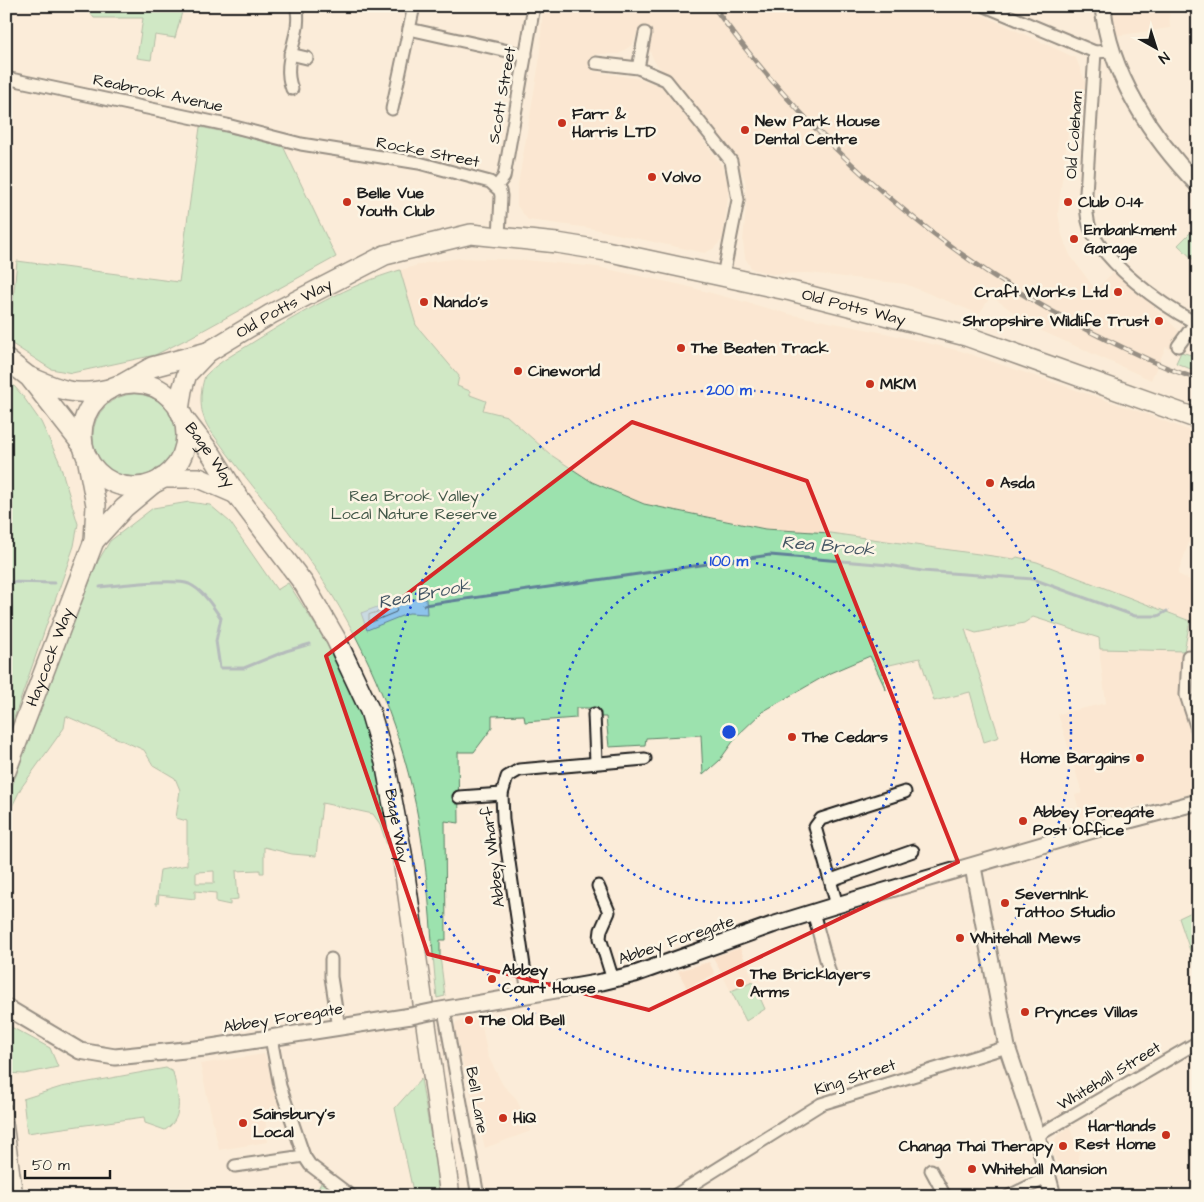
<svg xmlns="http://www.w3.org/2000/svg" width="1204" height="1202" viewBox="0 0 1204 1202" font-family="'Architects Daughter',sans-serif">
	<rect width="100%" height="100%" fill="#fbecd9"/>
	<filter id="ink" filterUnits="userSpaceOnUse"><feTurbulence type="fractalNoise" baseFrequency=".02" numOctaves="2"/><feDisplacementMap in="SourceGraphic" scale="10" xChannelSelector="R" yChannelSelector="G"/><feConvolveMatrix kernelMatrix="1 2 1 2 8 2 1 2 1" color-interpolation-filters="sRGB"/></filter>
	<g filter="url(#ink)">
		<g fill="#fae1ca">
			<polygon points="543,6 963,6 1076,58 1088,89 1089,109 1071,108 1058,213 1062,235 1070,255 1095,289 1116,270 1180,332 1171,350 1166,347 1151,380 1035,328 991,296 979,314 905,284 809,273 770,274 752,269 745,258 743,242 746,203 745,180 736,160 654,61 649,49 650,32 638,31 633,44 619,54 596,54 592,71 641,79 666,88 722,166 729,188 723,239 713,249 704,253 589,228 528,220 517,206 517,190 539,63"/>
			<polygon points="1109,6 1169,6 1170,28 1115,36"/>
			<polygon points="461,258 526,260 598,267 682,285 789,314 885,333 961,351 1141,412 1198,434 1198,516 1178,574 1198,584 1198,623 1037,562 1017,557 1014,559 830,533 765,529 644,504 592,482 551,455 507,416 483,410 470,395 470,391 456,386 373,278 429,262"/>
			<polygon points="1108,648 1184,651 1185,698 1198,750 1198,793 1081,818 1075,795 1082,793 1058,714 1106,703 1100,658 1100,649"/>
			<polygon points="740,948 765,1009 746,1021 713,957"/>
			<polygon points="709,962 715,974 687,988 678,971"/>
			<polygon points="480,1016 488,1056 503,1085 516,1098 531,1131 485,1148 454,1029 456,1022 459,1021"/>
			<polygon points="264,1054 277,1086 285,1114 265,1117 268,1142 219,1150 200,1064"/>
			<polygon points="1069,1127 1080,1150 1078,1157 1084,1171 1064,1179 1051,1149 1056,1137"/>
		</g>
		<g fill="#9ce2ae" stroke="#5c7f65" fill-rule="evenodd">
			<polygon points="85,6 179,6 182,12 175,38 155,35 151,60 137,58 143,18 94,18"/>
			<polygon points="200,127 282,144 336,257 191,337 155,355 72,373 51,369 9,342 17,261 179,282"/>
			<polygon points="1198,230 1198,264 1178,245 1192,231 1195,233"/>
			<path d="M400,270L416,325L459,376L457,386L470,391V395L486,401L483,410L507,416L551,455L592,482L644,504L765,529L830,533L1014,559L1017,557L1037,562L1190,621L1184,651L1100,649L1099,638L1033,617L1024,623L976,633L965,629L999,737L984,742L970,692L934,701L920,658L881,667L886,690L870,656L830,673L762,712L737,736L719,761L703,775L701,735L646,738L645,745L609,747L606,717H599L598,708H576V718L525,722L524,715L492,716V728L474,752H458L459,823L445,821L446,940H440V956L445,996L437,998C431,944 430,890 421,836C409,752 376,666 331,593C296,535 249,485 210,430C199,414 199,394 205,376C219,361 238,352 255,341C302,312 348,285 400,270Z"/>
			<polygon points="1181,352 1198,357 1198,372 1176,363"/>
			<polygon points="6,377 22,395 41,422 59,461 78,524 74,546 6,741"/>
			<circle cx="135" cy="436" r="42"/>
			<path d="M189,502L210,505L230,522L277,590L288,583C312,620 337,657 355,699C374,745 386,797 394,847L389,851L380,824L373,814L322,803L316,856L292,854L264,847V873H260V870L236,871L238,899L230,900V905L216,902V893L195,891V899L159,895L158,904H156L160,870L187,865V821L176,818L180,790L175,778L153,765L144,750L66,716L64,728L21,788L6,819V803L52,676L98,561L110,541L153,508ZM214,871V883H196V872Z"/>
			<polygon points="1198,909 1198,974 1179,918"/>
			<polygon points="753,982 765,1009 746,1021 731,991"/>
			<polygon points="6,1027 11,1027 50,1048 58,1067 24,1074 6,1073"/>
			<path d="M166,1068L173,1072C177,1092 186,1117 165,1130L145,1123L144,1117L27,1133L23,1099L61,1087Z"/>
			<polygon points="421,1079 441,1196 414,1196 395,1108"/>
			<polygon points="322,1181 342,1196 314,1196"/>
		</g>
		<polygon fill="#8dc3eb" stroke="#608098" points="411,599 426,599 427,614 409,613 367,630 361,613 388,603"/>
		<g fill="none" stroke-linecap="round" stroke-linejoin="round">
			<polygon stroke="#495f6f" stroke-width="1" points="395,607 397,609 396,612 372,622 369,621 369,615"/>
			<g stroke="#608098" stroke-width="3">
				<polyline points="6,582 55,583"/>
				<path d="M100,587C118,585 175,578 189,584C204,591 212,606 221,618L216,641L220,668H244L286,651L310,644"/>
				<polyline points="424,605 770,555 889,565 922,571 1033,579 1135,616 1158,616 1167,611"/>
			</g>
			<defs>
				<polyline id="pedestrian" points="6,1108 18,1196"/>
				<g id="minor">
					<polyline points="985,6 1095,52 1111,51"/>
					<polyline points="409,29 526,55"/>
					<path d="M1095,52L1086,193C1086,205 1086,217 1090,228C1105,264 1160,304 1194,322"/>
					<polyline points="290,54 307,58"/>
					<polyline points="596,63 638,68 666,80 731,161 738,200 723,276"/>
					<polyline points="638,68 645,33"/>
					<polyline points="6,78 227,125 301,144 419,163 490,182 500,191 501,196 499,237"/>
					<path d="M292,89C280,59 304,34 296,6"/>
					<polyline points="392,109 414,6"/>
					<polyline points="496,187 504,177 534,6"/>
					<polyline points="1178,346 1198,319"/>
					<polyline points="1188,656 1186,695 1198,732"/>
					<polyline points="594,714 596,762"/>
					<polyline points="459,797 502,794"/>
					<polyline points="831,880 913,851"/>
					<polyline points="598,886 609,912 601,930 600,938 613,980"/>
					<polyline points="837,905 815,827 821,819 905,792"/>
					<polyline points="813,912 830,974"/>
					<polyline points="331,959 331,977 339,1028"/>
					<polyline points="528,994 503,820 502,794 507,777 519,770 645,759"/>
					<polyline points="444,1010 478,1196"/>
					<polyline points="271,1038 280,1086 304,1156 310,1165 351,1196"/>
					<polyline points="1037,1136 1198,1042"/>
					<polyline points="235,1166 304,1156"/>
					<polyline points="931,1170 945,1196"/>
					<polyline points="674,1196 821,1104 1007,1047"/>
					<polyline points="1009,1196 1048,1177"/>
				</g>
				<g id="tertiary">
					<path d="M1103,6C1108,72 1153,139 1198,185"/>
					<polyline points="973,867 1007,1047 1037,1136 1053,1196"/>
					<polyline points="6,1007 80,1051 115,1057 205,1048 411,1016"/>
					<polyline points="435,1011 602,982 635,974 772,925 837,905 1107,826 1198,802"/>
				</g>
				<g id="primary">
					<polyline points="6,359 29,377 83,446"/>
					<path d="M30,377C60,390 75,397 109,389"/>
					<polyline points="124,383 152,367 208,352"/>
					<circle cx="134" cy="435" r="52"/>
					<path id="s1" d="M179,410L182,390L187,374L208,352L271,314L385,255L471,234L557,243L606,251L791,291L966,336L1198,419"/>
					<path id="s2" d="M182,416L212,455L236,494L304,584L336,639L370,711L385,762L402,853L450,1196"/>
					<polyline points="162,478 199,478 236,494"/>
					<polyline points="94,541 124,508 154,483"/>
					<path id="s3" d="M6,771L94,541L96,505L87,457"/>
				</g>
			</defs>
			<use href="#pedestrian" stroke="#1c1c1c" stroke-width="12"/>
			<use href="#minor" stroke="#1c1c1c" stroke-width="15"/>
			<use href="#tertiary" stroke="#1c1c1c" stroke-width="19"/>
			<use href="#primary" stroke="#1c1c1c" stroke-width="22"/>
			<use href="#pedestrian" stroke="#fcf5e5" stroke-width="9"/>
			<use href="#minor" stroke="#fcf5e5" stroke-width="11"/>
			<use href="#tertiary" stroke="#fcf5e5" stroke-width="15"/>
			<use href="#primary" stroke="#fcf5e5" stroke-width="19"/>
			<defs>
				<path id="rail" d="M713,6C814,145 943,259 1097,335C1130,351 1163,368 1198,379"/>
			</defs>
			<use href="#rail" stroke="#1c1c1c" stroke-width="5"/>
			<use href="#rail" stroke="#fcf5e5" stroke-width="3" stroke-dasharray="9" stroke-linecap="butt"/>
			<defs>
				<polyline id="tertiary-bridge" points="411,1016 435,1011"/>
			</defs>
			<use href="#tertiary-bridge" stroke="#1c1c1c" stroke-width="19" stroke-linecap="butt"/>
			<use href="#tertiary-bridge" stroke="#fcf5e5" stroke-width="15"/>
		</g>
	</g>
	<path d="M0 0H1204V1202H0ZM632,422L807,481L958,862L649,1010L428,954L326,656Z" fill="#fbecd9" fill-opacity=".55" fill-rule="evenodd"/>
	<path fill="none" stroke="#d62828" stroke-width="4" stroke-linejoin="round" d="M632,422L807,481L958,862L649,1010L428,954L326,656Z"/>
	<g fill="none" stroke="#1d4ed8" stroke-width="2.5" stroke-dasharray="2.5 5">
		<circle cx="729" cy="732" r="171"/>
		<circle cx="729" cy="732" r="342"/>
	</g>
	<g fill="#c8321e" stroke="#fcf5e5" stroke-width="2">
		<circle cx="562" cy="123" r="5"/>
		<circle cx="745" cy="130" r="5"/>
		<circle cx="652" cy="177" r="5"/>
		<circle cx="347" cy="202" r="5"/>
		<circle cx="1068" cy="202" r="5"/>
		<circle cx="1074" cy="239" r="5"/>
		<circle cx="1118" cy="292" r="5"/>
		<circle cx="424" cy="302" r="5"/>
		<circle cx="1159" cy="321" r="5"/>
		<circle cx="681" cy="348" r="5"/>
		<circle cx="518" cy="371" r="5"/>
		<circle cx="870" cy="384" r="5"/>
		<circle cx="990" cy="483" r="5"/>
		<circle cx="792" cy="737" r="5"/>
		<circle cx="1140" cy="758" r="5"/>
		<circle cx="1023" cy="821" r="5"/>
		<circle cx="1005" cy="903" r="5"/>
		<circle cx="960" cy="938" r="5"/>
		<circle cx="492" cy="979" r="5"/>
		<circle cx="740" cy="983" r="5"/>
		<circle cx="1025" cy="1012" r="5"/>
		<circle cx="469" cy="1020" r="5"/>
		<circle cx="503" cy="1118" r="5"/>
		<circle cx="243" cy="1123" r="5"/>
		<circle cx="1166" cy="1135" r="5"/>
		<circle cx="1063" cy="1146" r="5"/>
		<circle cx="972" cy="1169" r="5"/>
	</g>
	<g text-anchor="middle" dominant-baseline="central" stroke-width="5" stroke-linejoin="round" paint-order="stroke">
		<g font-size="16" fill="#1c1c1c" stroke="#fcf5e5">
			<text transform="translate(158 93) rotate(12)">Reabrook Avenue</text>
			<text transform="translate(502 95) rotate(-80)">Scott Street</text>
			<text transform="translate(1074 135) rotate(-86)">Old Coleham</text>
			<text transform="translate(428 152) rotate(11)">Rocke Street</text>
			<text stroke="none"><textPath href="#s1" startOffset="748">Old Potts Way</textPath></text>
			<text stroke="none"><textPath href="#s1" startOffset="155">Old Potts Way</textPath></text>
			<text stroke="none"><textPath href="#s2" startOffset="48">Bage Way</textPath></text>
			<text stroke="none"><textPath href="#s3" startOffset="122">Haycock Way</textPath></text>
			<text stroke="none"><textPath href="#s2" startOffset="469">Bage Way</textPath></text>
			<text transform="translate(493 857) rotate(-97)">Abbey Wharf</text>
			<text transform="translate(676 940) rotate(-19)">Abbey Foregate</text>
			<text transform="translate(283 1018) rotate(-9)">Abbey Foregate</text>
			<text transform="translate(1109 1076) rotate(-31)">Whitehall Street</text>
			<text transform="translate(855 1077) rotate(-18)">King Street</text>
			<text transform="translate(477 1100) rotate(80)">Bell Lane</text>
		</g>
		<g font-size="16" font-weight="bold" fill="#1c1c1c" stroke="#fcf5e5" text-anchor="start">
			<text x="572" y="114">Farr &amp;<tspan x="572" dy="18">Harris LTD</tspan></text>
			<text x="755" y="121">New Park House<tspan x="755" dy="18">Dental Centre</tspan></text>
			<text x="662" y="177">Volvo</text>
			<text x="357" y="193">Belle Vue<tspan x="357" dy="18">Youth Club</tspan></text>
			<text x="1078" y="202">Club 0-14</text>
			<text x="1084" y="230">Embankment<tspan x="1084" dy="18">Garage</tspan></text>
			<text x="1108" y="292" text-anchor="end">Craft Works Ltd</text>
			<text x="434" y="302">Nando's</text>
			<text x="1149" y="321" text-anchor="end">Shropshire Wildlife Trust</text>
			<text x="691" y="348">The Beaten Track</text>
			<text x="528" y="371">Cineworld</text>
			<text x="880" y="384">MKM</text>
			<text x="1000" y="483">Asda</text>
			<text x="802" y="737">The Cedars</text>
			<text x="1130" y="758" text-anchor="end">Home Bargains</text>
			<text x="1033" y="812">Abbey Foregate<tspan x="1033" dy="18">Post Office</tspan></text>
			<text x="1015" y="894">SevernInk<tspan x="1015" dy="18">Tattoo Studio</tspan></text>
			<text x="970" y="938">Whitehall Mews</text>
			<text x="502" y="970">Abbey<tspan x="502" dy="18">Court House</tspan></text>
			<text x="750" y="974">The Bricklayers<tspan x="750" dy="18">Arms</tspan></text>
			<text x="1035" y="1012">Prynces Villas</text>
			<text x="479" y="1020">The Old Bell</text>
			<text x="253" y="1114">Sainsbury's<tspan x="253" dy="18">Local</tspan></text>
			<text x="513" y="1118">HiQ</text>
			<text x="1156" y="1126" text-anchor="end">Hartlands<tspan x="1156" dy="18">Rest Home</tspan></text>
			<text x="1053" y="1146" text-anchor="end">Changa Thai Therapy</text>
			<text x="982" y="1169">Whitehall Mansion</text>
		</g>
		<g font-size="16" fill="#425748" stroke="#fcf5e5">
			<text x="414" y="496">Rea Brook Valley<tspan x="414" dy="18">Local Nature Reserve</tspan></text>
		</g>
		<g font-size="18" font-style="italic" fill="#445664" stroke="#fcf5e5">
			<text transform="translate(828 546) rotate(5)">Rea Brook</text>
			<text transform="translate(424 594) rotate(-11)">Rea Brook</text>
		</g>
	</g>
	<circle cx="729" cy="732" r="8" fill="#1d4ed8" stroke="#fcf5e5" stroke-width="2.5"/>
	<g font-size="15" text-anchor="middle" font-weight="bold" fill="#1d4ed8" stroke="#fcf5e5" stroke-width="5" stroke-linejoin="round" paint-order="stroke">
		<text x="729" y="395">200 m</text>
		<text x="729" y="566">100 m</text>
	</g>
	<rect width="1204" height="1202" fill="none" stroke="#fcf5e5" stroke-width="25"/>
	<rect x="12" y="12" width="1179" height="1177" fill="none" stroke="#1c1c1c" stroke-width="2" filter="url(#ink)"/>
	<g transform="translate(1156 48) rotate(141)" stroke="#fcf5e5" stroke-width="4" paint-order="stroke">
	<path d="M0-4L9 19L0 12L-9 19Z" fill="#1c1c1c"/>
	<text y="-8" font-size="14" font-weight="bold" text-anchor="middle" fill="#1c1c1c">N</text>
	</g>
	<path d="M25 1170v8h85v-8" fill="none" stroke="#1c1c1c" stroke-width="2.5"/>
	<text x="32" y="1170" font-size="15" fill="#1c1c1c" stroke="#fcf5e5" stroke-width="4" paint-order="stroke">50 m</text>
</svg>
